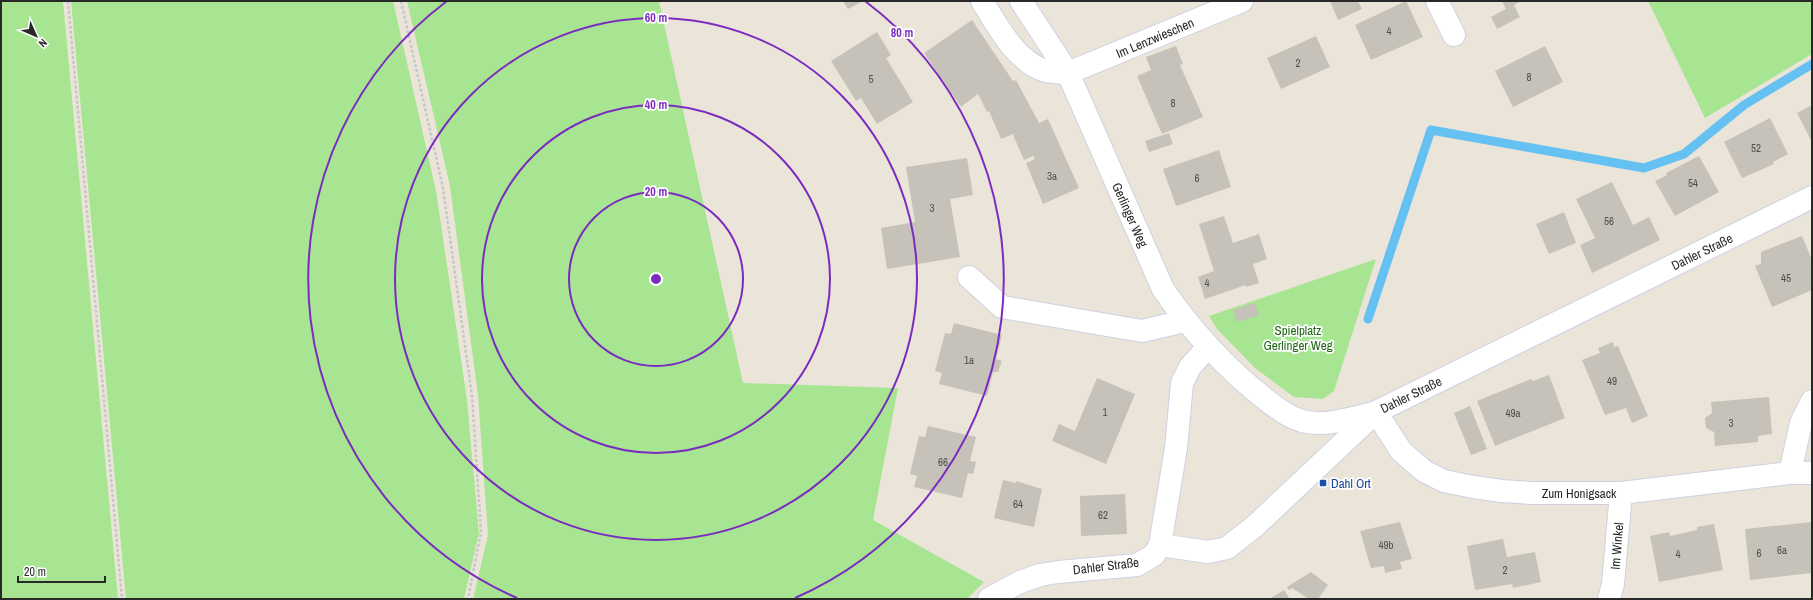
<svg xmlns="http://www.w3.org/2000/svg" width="1813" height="600" viewBox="0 0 1813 600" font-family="'Archivo Narrow',sans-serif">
	<rect width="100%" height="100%" fill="#ebe5d9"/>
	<g fill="#a7e592">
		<polygon points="1,1 63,1 118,599 1,599"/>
		<polygon points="71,1 393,1 436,191 467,400 479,533 464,599 126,599"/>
		<polygon points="407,1 659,1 743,383 898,388 873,520 984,582 967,599 473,599 488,535 478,395 450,186"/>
		<polygon points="1648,1 1812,1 1812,54 1705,118"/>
		<polygon points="1376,259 1334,391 1323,399 1294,397 1255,368 1217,329 1209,316"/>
	</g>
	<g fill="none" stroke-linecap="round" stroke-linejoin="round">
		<polyline stroke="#66c1f3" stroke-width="9" points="1368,319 1431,130 1644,168 1684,154 1744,105 1812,64"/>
	</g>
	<g fill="#c6c2b9">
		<polygon points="843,1 863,1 848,9"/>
		<polygon points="1330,1 1358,1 1362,9 1338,20"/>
		<polygon points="1406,1 1423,37 1371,60 1355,25"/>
		<polygon points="1502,1 1522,1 1514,5 1520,17 1497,29 1491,17 1506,9"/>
		<polygon points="972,20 1013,81 1016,80 1039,123 1048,119 1079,188 1043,204 1026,163 1035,159 1033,156 1024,160 1013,135 1016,133 1001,139 989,111 987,112 978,94 961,107 924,53"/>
		<polygon points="877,32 891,55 886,58 913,102 877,124 861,98 856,101 831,61"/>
		<polygon points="1316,36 1330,67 1281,89 1267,58"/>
		<polygon points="1176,46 1183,64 1180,65 1203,117 1162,134 1137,76 1151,70 1146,57"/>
		<polygon points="1545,46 1563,82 1513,107 1495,71"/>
		<polygon points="1812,105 1812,142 1797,113"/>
		<polygon points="1770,118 1788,154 1773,162 1774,164 1742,178 1724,142"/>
		<polygon points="1169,133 1173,144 1149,152 1145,141"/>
		<polygon points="1219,150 1231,187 1176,206 1163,169"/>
		<polygon points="1699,156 1719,192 1675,216 1655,181 1667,175 1666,173"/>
		<polygon points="967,158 973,195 950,199 960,257 887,269 881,228 915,222 906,167"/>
		<polygon points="1612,182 1633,225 1649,217 1660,240 1592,273 1580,245 1595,238 1576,199"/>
		<polygon points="1564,212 1576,243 1549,254 1536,224"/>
		<polygon points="1224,216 1233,243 1259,234 1267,259 1253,264 1259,283 1246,287 1246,285 1205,299 1198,277 1214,271 1199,224"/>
		<polygon points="1802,236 1812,260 1812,290 1772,307 1755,266 1761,264 1761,252"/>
		<polygon points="1255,303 1259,315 1237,322 1233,310"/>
		<polygon points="954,323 1002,335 996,359 1002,361 998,372 993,372 987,396 939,384 942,373 935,371 945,333 951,334"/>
		<polygon points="1613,342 1614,347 1618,346 1648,416 1632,423 1626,408 1605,415 1582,360 1600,353 1598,348"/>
		<polygon points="1549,375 1565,418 1495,446 1477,401 1531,379 1533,381"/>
		<polygon points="1097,378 1135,394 1106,464 1052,441 1059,424 1075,431"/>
		<polygon points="1769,397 1772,434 1758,436 1758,442 1715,446 1714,432 1706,428 1705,418 1712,413 1711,402"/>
		<polygon points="1470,406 1487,449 1471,455 1454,413"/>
		<polygon points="928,426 976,437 970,461 976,462 973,474 968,473 962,498 914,487 917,476 910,474 919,436 925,437"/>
		<polygon points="1003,480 1016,483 1016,481 1042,489 1034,527 994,518"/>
		<polygon points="1125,494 1127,534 1081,536 1080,496"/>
		<polygon points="1400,522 1412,559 1400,562 1402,569 1385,573 1384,566 1371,568 1360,531"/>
		<polygon points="1812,522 1812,573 1750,580 1745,529"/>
		<polygon points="1714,524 1723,570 1659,582 1650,536 1669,532 1670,536 1697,530 1697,527"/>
		<polygon points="1503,539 1507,557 1535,552 1541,582 1513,588 1512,584 1475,590 1467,546"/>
		<polygon points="1311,572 1328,585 1318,599 1309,599 1292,588 1289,590 1287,587"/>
		<polygon points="1284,590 1290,599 1269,599"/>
	</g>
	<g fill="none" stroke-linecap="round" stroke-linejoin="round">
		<defs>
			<g id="minor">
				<path d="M982,1C998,26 1014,59 1043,70C1050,73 1060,72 1068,73L1242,1"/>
				<path d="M1021,1L1068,73L1163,289C1192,331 1223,366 1264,398C1275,407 1288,417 1302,421C1325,427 1352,418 1374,413"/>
				<polyline points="1437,1 1454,35"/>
				<polyline points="969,277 1002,307 1142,331 1185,321"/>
				<polyline points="1376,412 1401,451 1424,471 1444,481 1473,487 1502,491 1532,493 1621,493 1790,473 1812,473"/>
				<polyline points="1790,473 1801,423 1812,401"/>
				<polyline points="1160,545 1208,552 1227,548 1255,526 1376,412 1812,197"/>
				<polyline points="989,599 1020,582 1040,575 1058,572 1137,565 1154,555 1160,545 1176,448 1182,383 1190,367 1207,348"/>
				<polyline points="1609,599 1613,584 1621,493"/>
			</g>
		</defs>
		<use href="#minor" stroke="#ced0e2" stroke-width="24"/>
		<g stroke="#c7c7c7" stroke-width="2.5" stroke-dasharray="3 2" stroke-linecap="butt">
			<polyline points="68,1 122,599"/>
			<polyline points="401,1 443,188 472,396 481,532 468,599"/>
		</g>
		<use href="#minor" stroke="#fff" stroke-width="22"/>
	</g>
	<g fill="none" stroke="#7b2cbf" stroke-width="2">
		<circle cx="656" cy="279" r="87"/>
		<circle cx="656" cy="279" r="174"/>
		<circle cx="656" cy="279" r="261"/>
		<path d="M517 598A348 348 0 0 1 447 1M865 1A348 348 0 0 1 795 598"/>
	</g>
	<rect fill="#1a4fb4" stroke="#fff" stroke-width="1.5" x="1319" y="479" width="8" height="8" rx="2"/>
	<g text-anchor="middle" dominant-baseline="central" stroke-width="3.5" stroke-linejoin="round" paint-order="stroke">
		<g font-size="11" fill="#504e4c">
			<text x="1389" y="31">4</text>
			<text x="1298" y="63">2</text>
			<text x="1529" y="77">8</text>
			<text x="871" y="79">5</text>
			<text x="1173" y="103">8</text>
			<text x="1756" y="148">52</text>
			<text x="1052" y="176">3a</text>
			<text x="1197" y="178">6</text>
			<text x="1693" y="183">54</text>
			<text x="932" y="208">3</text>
			<text x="1609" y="221">56</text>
			<text x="1786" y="278">45</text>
			<text x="1207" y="283">4</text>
			<text x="969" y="360">1a</text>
			<text x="1612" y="381">49</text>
			<text x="1105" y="412">1</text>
			<text x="1513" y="413">49a</text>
			<text x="1731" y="423">3</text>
			<text x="943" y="462">66</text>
			<text x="1018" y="504">64</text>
			<text x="1103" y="515">62</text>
			<text x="1386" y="545">49b</text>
			<text x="1782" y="550">6a</text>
			<text x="1759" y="553">6</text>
			<text x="1678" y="554">4</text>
			<text x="1505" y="570">2</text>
		</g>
		<g font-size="13" fill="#282828" stroke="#fff">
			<text transform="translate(1155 38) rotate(-23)">Im Lenzwieschen</text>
			<text transform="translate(1130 215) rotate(66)">Gerlinger Weg</text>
			<text transform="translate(1702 252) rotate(-26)">Dahler Straße</text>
			<text transform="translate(1411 395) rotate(-26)">Dahler Straße</text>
			<text x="1579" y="493">Zum Honigsack</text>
			<text transform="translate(1617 546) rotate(-85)">Im Winkel</text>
			<text transform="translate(1106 566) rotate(-7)">Dahler Straße</text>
		</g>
		<g font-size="13" fill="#206716" stroke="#fff">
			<text x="1298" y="330">Spielplatz<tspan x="1298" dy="15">Gerlinger Weg</tspan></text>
		</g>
		<g font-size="13" fill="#164399" stroke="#fff" text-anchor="start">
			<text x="1331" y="483">Dahl Ort</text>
		</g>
	</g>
	<circle cx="656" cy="279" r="6" fill="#7b2cbf" stroke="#fff" stroke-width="2"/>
	<g font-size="12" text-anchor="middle" font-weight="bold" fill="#7b2cbf" stroke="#fff" stroke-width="3.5" stroke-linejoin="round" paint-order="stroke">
		<text x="656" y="22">60 m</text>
		<text x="902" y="37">80 m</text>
		<text x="656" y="109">40 m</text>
		<text x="656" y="196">20 m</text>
	</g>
	<rect width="1813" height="600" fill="none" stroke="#282828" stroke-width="4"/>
	<g transform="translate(36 36) rotate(135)" stroke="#ffffff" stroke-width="3" paint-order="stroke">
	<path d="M0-3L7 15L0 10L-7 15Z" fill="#282828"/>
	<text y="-6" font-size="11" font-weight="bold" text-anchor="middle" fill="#282828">N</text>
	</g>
	<path d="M18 576v6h87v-6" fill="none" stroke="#282828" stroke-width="2"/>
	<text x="24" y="576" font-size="12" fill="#282828" stroke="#ffffff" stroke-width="3" paint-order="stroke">20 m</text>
</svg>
